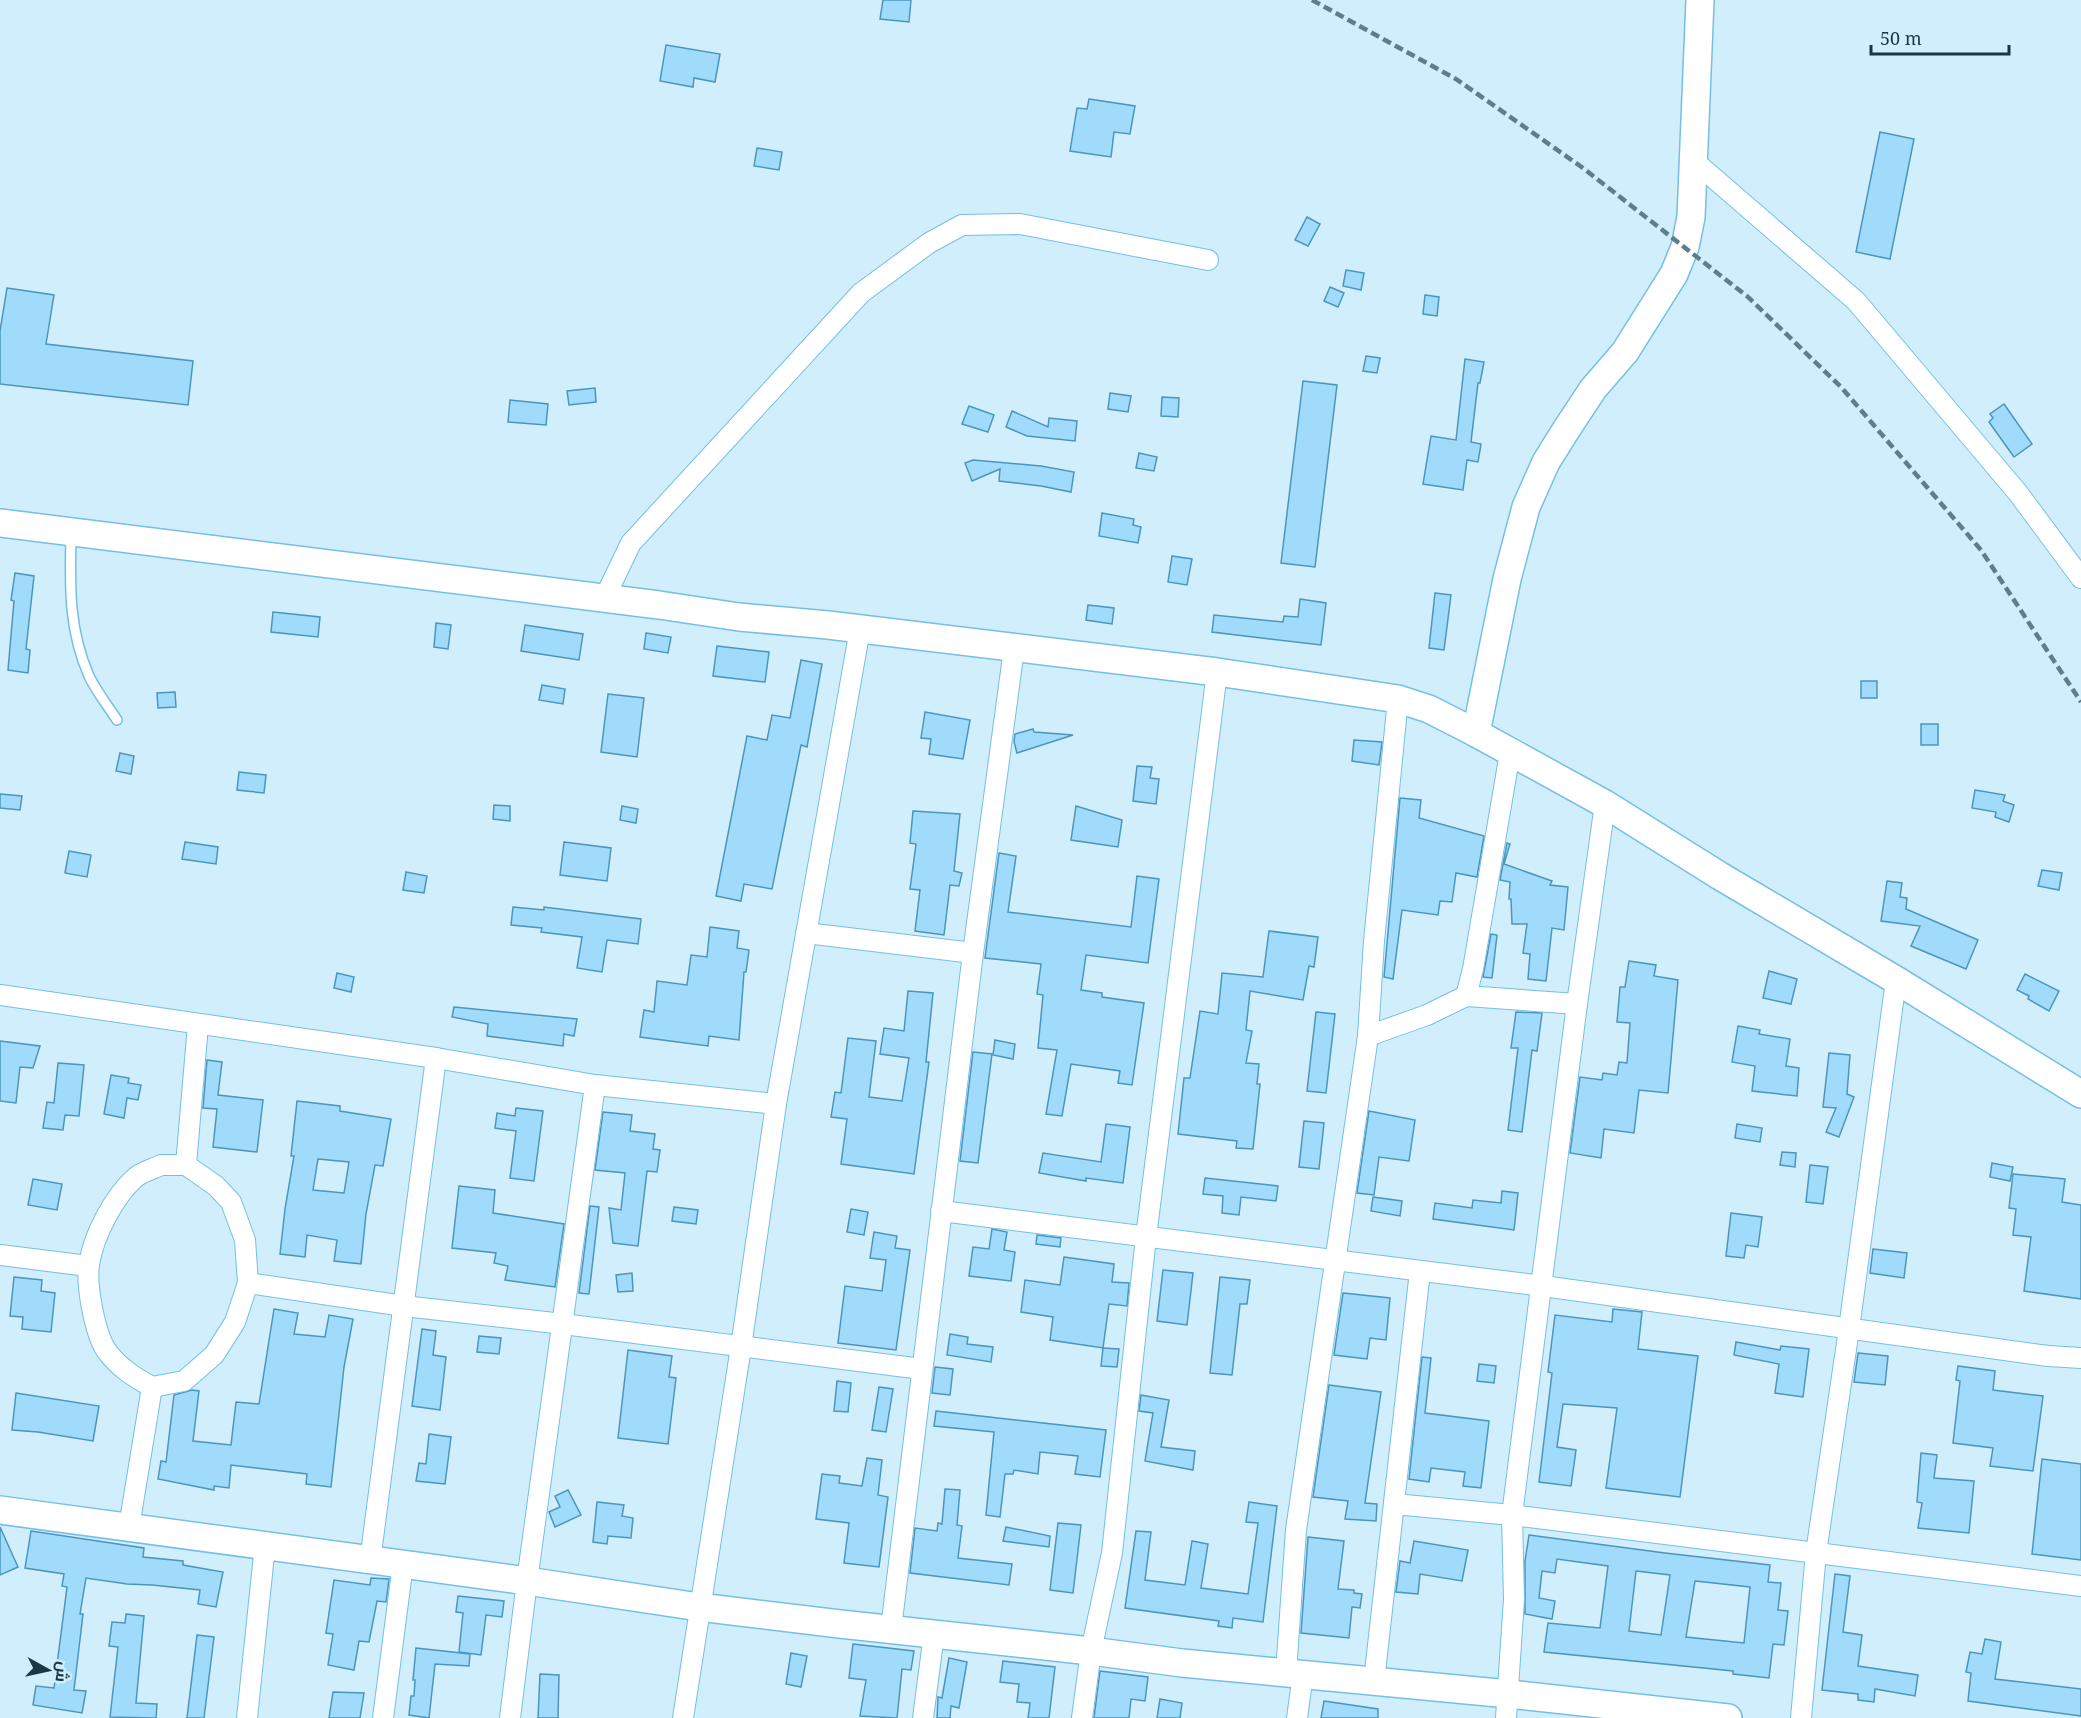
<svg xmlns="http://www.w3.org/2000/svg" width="2081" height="1718" viewBox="0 0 2081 1718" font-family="'Noto Serif',Cairo,serif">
	<rect width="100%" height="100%" fill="#d1eefd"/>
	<g fill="#a1dbfb" stroke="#4c96bb" stroke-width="1.5" fill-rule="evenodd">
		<polygon points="883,0 911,0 909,22 880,19"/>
		<polygon points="666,45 720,54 715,82 694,78 693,87 660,81"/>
		<polygon points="1089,99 1135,106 1130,134 1114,132 1111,157 1070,151 1077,108 1087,109"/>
		<polygon points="1880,132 1914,139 1890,259 1856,252"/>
		<polygon points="757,148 782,152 779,170 754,166"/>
		<polygon points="1307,217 1320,224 1308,246 1295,240"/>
		<polygon points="1346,270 1364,273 1361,290 1343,286"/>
		<polygon points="1330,287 1344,293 1338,307 1324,301"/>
		<polygon points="7,288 54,295 46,344 193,361 188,405 0,384 0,331"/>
		<polygon points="1425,295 1439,297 1437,316 1423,314"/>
		<polygon points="1366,356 1380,358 1377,373 1363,371"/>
		<polygon points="1465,359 1484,362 1480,383 1478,383 1471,442 1481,444 1478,462 1467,460 1463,490 1423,484 1431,436 1456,440"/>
		<polygon points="1303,381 1337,385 1315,567 1281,563"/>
		<polygon points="595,388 596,402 569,405 567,391"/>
		<polygon points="1110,393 1131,396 1128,412 1108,409"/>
		<polygon points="1162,397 1179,398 1178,417 1161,416"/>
		<polygon points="510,400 548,404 546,425 508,422"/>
		<polygon points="2004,404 2032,444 2014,457 1989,422 1993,418 1990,414"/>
		<polygon points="969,406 994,415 988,432 962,424"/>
		<polygon points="1012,411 1048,427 1049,418 1077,421 1075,441 1027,436 1006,427"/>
		<polygon points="1139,453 1157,457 1154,471 1136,468"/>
		<polygon points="973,460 1041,466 1074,472 1071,492 1041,486 999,481 1000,469 972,481 965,463"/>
		<polygon points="1102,513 1134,519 1133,525 1141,527 1138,543 1099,536"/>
		<polygon points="1172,556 1192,559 1187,585 1168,582"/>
		<polygon points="15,573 34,576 26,649 30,650 28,673 8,670 14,601 11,600"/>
		<polygon points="1435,593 1451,595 1444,650 1429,648"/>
		<polygon points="1300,599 1326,603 1321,645 1212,632 1214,615 1283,622 1284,616 1298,617"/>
		<polygon points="1088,605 1114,608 1112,624 1086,620"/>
		<polygon points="273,612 320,617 318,637 271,632"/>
		<polygon points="436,623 451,625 448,649 434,647"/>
		<polygon points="525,625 583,634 579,660 521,651"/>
		<polygon points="646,633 671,637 668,653 644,649"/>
		<polygon points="717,646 769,652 765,682 713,676"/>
		<polygon points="801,660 822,664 807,747 801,745 772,889 744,884 741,901 716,896 747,736 767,740 772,715 790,718"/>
		<rect x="1861" y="681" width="16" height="17"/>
		<polygon points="542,685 565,689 563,704 539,700"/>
		<polygon points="175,692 176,707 158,708 157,693"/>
		<polygon points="608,694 644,698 637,757 601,752"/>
		<polygon points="925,712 970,720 963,759 929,754 931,739 921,738"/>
		<rect x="1921" y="724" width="17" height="21"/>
		<polygon points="1033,729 1034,732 1073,735 1017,753 1014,742 1015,734"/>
		<polygon points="1354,740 1382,742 1379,765 1352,761"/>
		<polygon points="120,753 134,756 131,774 116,771"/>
		<polygon points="1137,766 1152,767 1150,778 1159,779 1156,804 1133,801"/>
		<polygon points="239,772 266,775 264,793 237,790"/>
		<polygon points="1975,790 2005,795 2003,801 2014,805 2009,822 1995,817 1996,812 1972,808"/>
		<polygon points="0,794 22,796 20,810 0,808"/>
		<polygon points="1400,798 1421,800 1419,818 1484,836 1477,877 1456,873 1452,902 1440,901 1438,915 1402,910 1393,979 1384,977"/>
		<polygon points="494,805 510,806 510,821 493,819"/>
		<polygon points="622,806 638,809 636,823 620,820"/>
		<polygon points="1076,806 1122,820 1118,847 1071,840"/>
		<polygon points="913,811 960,814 954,871 962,873 959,886 950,885 944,935 915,931 920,890 910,889 916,844 910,843"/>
		<polygon points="185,842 218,847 216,864 182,859"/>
		<polygon points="564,842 611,848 607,881 560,875"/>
		<polygon points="1507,843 1510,844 1504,864 1552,881 1550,885 1568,887 1564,930 1552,928 1546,981 1528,979 1530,954 1523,953 1527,924 1512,924 1511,899 1509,899 1510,882 1500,880"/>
		<polygon points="69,851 91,855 87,877 65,873"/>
		<polygon points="999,853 1016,856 1008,912 1131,927 1137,876 1159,879 1148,963 1086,955 1081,990 1102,993 1102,997 1144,1003 1132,1085 1118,1083 1120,1071 1071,1064 1062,1116 1046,1114 1057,1050 1038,1048 1043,995 1037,994 1041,964 985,958"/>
		<polygon points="2042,870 2062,873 2059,890 2038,886"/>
		<polygon points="406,872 427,876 424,893 403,890"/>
		<polygon points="1887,881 1902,883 1900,897 1907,898 1906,909 1978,940 1966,969 1911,946 1920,926 1881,921"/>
		<polygon points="513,907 544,910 544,907 641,919 638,944 607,940 602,972 577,968 582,937 541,932 542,928 511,925"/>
		<polygon points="710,927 739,931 737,948 749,950 746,972 744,972 739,1040 709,1036 708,1046 640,1037 644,1010 654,1012 657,981 687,985 691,955 707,957"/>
		<polygon points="1269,931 1318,937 1314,967 1309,966 1303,1000 1250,991 1246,1030 1252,1031 1246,1063 1259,1064 1257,1084 1260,1084 1253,1149 1236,1148 1237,1141 1178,1134 1184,1078 1190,1078 1200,1011 1218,1014 1222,973 1263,977"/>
		<polygon points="1491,934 1497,935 1492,978 1483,977"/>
		<polygon points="1629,961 1656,965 1654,976 1678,980 1668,1093 1639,1090 1634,1133 1604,1129 1601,1158 1570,1153 1580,1077 1602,1080 1603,1073 1617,1075 1619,1062 1627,1063 1630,1023 1617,1022 1620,987 1625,987"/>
		<polygon points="1769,971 1797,979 1791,1004 1763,998"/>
		<polygon points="337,973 354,977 351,992 334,988"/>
		<polygon points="2025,974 2059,991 2049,1011 2028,999 2029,996 2017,990"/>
		<polygon points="908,991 933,993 926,1062 929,1062 914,1174 841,1164 847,1119 831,1117 835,1092 841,1093 848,1038 876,1041 869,1097 902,1101 909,1058 880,1054 884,1028 904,1031"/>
		<polygon points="454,1007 577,1019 574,1036 564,1034 563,1046 487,1036 488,1024 452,1017"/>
		<polygon points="1316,1012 1335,1014 1326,1093 1307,1091"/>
		<polygon points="1516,1012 1542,1013 1537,1051 1532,1050 1522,1132 1508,1130 1518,1048 1511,1048"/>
		<polygon points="1738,1026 1760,1030 1759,1034 1790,1039 1786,1066 1799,1068 1797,1096 1752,1091 1755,1066 1732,1062"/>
		<polygon points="995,1040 1015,1044 1013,1059 993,1055"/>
		<polygon points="0,1041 40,1046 33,1068 20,1067 16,1103 0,1101"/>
		<polygon points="973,1052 992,1054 978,1163 960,1161"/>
		<polygon points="1829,1053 1850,1055 1847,1094 1854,1097 1839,1137 1826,1132 1836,1108 1823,1107"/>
		<polygon points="207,1060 222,1062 218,1095 263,1100 257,1152 213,1147 217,1109 203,1108"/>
		<polygon points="58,1063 84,1065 79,1116 65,1115 63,1130 43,1128 47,1102 54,1103"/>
		<polygon points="111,1075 129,1078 128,1083 141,1085 138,1100 127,1098 124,1118 104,1114"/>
		<path d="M297,1101L340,1106V1111L391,1119L383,1166L375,1165L366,1214L361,1264L334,1261L337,1240L307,1235L305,1257L280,1254L285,1209L294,1156H291ZM318,1159L349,1162L344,1193L313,1190Z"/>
		<polygon points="516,1108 543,1111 534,1181 510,1178 516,1131 495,1128 497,1113 515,1116"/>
		<polygon points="1369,1111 1415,1120 1409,1161 1379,1157 1374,1195 1357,1193"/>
		<polygon points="603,1112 632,1115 630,1131 655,1134 653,1149 660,1150 657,1172 647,1171 638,1246 613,1243 609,1208 621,1210 625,1173 595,1170"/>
		<polygon points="1304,1121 1324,1123 1319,1169 1299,1167"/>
		<polygon points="1106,1124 1130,1127 1123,1183 1086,1178 1086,1181 1039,1173 1043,1153 1101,1162"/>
		<polygon points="1737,1124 1762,1128 1760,1142 1735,1138"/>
		<polygon points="1782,1152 1796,1153 1795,1167 1780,1165"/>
		<polygon points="1992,1163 2013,1167 2010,1181 1990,1177"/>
		<polygon points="1810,1165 1828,1167 1823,1204 1806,1202"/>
		<polygon points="2013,1174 2065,1179 2062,1202 2081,1205 2081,1299 2024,1291 2031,1237 2013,1235 2016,1209 2009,1208"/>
		<polygon points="1205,1178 1278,1186 1276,1201 1241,1197 1239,1215 1222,1213 1223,1196 1203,1194"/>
		<polygon points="33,1179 62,1184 57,1210 28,1205"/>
		<polygon points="459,1186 495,1190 493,1213 564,1224 555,1287 505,1280 508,1266 494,1263 496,1253 452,1248"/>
		<polygon points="1502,1191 1518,1193 1514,1230 1433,1219 1435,1203 1472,1208 1473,1200 1501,1203"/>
		<polygon points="1373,1197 1402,1201 1400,1216 1371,1211"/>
		<polygon points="590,1206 599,1207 589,1294 579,1293"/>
		<polygon points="674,1207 698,1210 696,1224 672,1221"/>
		<polygon points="851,1209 868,1212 864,1235 847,1232"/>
		<polygon points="1731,1213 1762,1217 1758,1247 1746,1245 1744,1258 1726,1256"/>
		<polygon points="992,1229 1007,1232 1004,1250 1015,1252 1011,1281 969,1276 973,1247 989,1249"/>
		<polygon points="874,1232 897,1236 895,1248 910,1250 896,1350 838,1343 845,1286 882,1291 886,1260 870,1258"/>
		<polygon points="1037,1235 1061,1238 1060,1247 1036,1244"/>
		<polygon points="1873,1249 1907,1253 1904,1278 1870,1273"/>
		<polygon points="1064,1257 1114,1264 1112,1282 1129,1283 1127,1306 1109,1304 1103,1348 1050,1340 1053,1317 1021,1312 1025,1280 1060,1285"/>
		<polygon points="1163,1270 1193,1273 1187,1325 1157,1321"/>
		<polygon points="632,1273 633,1291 618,1292 616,1275"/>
		<polygon points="14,1277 42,1280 41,1291 55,1293 51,1332 22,1329 23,1317 10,1316"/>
		<polygon points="1220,1277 1250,1280 1247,1304 1240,1304 1232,1375 1210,1373"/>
		<polygon points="1343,1293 1390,1298 1386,1340 1370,1338 1367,1359 1334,1355"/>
		<polygon points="274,1309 298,1313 294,1334 325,1337 329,1315 353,1319 344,1367 331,1487 306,1484 307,1474 231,1465 229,1488 214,1486 214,1490 158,1479 161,1461 166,1462 174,1395 192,1390 199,1391 193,1441 231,1445 236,1402 259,1404"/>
		<polygon points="1613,1309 1642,1312 1638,1349 1698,1356 1680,1497 1606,1488 1617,1408 1563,1404 1557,1447 1576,1450 1571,1486 1539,1482 1552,1373 1548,1372 1555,1315 1612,1322"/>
		<polygon points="422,1329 436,1331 433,1355 446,1357 440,1410 412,1406"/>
		<polygon points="950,1334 968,1337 967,1344 993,1347 991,1362 947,1355"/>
		<polygon points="479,1336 501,1338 499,1354 477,1352"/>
		<polygon points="1736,1342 1780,1350 1781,1346 1809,1349 1803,1397 1775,1393 1779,1364 1734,1355"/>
		<polygon points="1103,1348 1119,1349 1117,1367 1101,1366"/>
		<polygon points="628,1350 672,1356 669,1377 676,1378 668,1444 618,1438"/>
		<polygon points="1858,1353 1888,1356 1885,1385 1854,1382"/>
		<polygon points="1422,1357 1431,1358 1425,1413 1489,1421 1481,1488 1463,1486 1465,1472 1431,1468 1429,1482 1409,1479"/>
		<polygon points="1479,1364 1496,1366 1494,1383 1477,1381"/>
		<polygon points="1958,1366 1995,1371 1993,1390 2043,1396 2033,1471 1990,1466 1993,1448 1953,1443 1960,1381 1956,1380"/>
		<polygon points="935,1367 953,1369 950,1395 932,1393"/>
		<polygon points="837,1381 851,1383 848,1412 834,1411"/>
		<polygon points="1329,1385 1381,1392 1365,1503 1377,1504 1376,1521 1345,1519 1348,1501 1313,1497"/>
		<polygon points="879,1387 893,1389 886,1432 872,1430"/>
		<polygon points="16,1393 99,1406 93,1441 38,1432 12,1430"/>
		<polygon points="1141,1395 1169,1400 1161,1447 1195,1451 1193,1470 1145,1461 1153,1413 1139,1411"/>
		<polygon points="936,1411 1106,1430 1100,1477 1075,1474 1078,1456 1040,1452 1038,1474 1014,1470 1013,1474 1005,1474 1000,1517 986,1515 994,1432 934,1426"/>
		<polygon points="429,1434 451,1437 445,1484 416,1481 419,1463 426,1464"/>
		<polygon points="1921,1453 1937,1455 1934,1478 1974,1481 1969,1533 1918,1528 1922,1503 1917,1502"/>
		<polygon points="867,1458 882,1460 878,1495 888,1497 879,1567 844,1563 849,1523 816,1519 822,1474 840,1476 839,1483 862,1486"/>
		<polygon points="2042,1459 2081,1464 2081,1560 2032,1554"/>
		<polygon points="945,1489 960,1490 957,1525 962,1526 958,1558 1012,1564 1009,1585 910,1573 915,1528 937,1531 938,1523 942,1524"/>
		<polygon points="568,1490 581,1515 555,1527 549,1512 560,1507 555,1496"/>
		<polygon points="597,1502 624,1505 622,1516 633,1518 631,1538 608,1536 607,1544 593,1542"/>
		<polygon points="1249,1502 1277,1506 1263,1622 1233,1618 1232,1628 1218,1626 1219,1621 1125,1608 1136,1531 1151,1532 1145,1580 1185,1585 1192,1541 1208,1544 1201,1588 1248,1594 1258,1523 1246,1522"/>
		<polygon points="1058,1523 1081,1525 1073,1593 1050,1590"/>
		<polygon points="0,1527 18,1567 0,1575"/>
		<polygon points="1006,1527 1050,1536 1049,1547 1003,1541"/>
		<polygon points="31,1531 144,1548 143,1557 183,1561 183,1565 223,1572 216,1607 198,1604 200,1590 152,1585 127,1584 86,1578 80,1614 83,1614 74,1690 86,1691 82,1713 33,1705 36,1686 54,1688 67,1587 62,1586 64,1574 25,1568"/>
		<path d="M1529,1535L1665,1553L1770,1565L1768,1582L1781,1583L1778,1610L1788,1611L1784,1645L1773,1644L1769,1678L1733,1674V1671L1544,1652L1548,1623L1600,1628L1608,1566L1557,1559L1555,1573L1542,1571L1539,1598L1555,1601L1552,1619L1525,1614V1561ZM1636,1571L1670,1575L1661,1635L1629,1631ZM1695,1581L1750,1587L1744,1643L1686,1637Z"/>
		<polygon points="1308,1537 1344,1541 1338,1589 1354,1590 1354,1593 1362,1594 1360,1608 1352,1607 1349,1638 1301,1633"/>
		<polygon points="1414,1541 1468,1550 1462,1581 1420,1574 1418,1594 1396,1592 1400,1561 1410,1563"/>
		<polygon points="1835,1574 1850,1576 1843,1632 1862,1635 1858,1666 1918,1675 1915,1696 1875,1689 1874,1702 1858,1700 1858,1694 1822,1690"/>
		<polygon points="371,1578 389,1579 386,1602 377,1601 369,1642 359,1641 354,1670 328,1665 333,1634 326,1633 334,1580 370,1585"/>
		<polygon points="458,1596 504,1601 502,1617 486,1615 481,1655 459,1652 463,1613 456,1612"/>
		<polygon points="126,1614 144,1616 136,1703 157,1704 156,1718 110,1717 118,1647 109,1646 112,1622 125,1623"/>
		<polygon points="197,1635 214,1637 204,1718 187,1718"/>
		<polygon points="1985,1639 2001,1642 1995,1679 2081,1689 2081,1716 1968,1701 1971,1673 1966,1672 1970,1652 1982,1654"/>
		<polygon points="853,1644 914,1651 911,1670 902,1669 897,1718 860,1716 866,1680 849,1678"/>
		<polygon points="416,1648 470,1654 469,1666 435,1664 429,1718 409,1715 411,1696 414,1696 415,1680 413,1680"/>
		<polygon points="791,1653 807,1656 801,1687 786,1684"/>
		<polygon points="949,1658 967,1662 959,1708 951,1706 950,1718 937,1718 938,1697 942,1698"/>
		<polygon points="1003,1661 1055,1667 1049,1718 1028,1718 1030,1703 1017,1702 1019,1684 1000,1682"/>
		<polygon points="1100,1671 1148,1677 1145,1701 1131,1699 1129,1718 1094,1718"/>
		<polygon points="540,1674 559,1675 558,1718 538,1718"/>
		<polygon points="333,1692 364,1693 360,1718 329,1718"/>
		<polygon points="1160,1699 1182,1703 1180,1718 1157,1718"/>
		<polygon points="1324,1701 1378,1709 1378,1718 1321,1718"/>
	</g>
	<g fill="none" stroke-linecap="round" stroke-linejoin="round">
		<defs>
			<path id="lane" d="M71,534C70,585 68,628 89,676C96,691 108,706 117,720"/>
			<g id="street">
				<polyline points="1694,161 1856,301 2018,493 2081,578"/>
				<polyline points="604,599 631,543 861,293 929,243 962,225 1020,224 1208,260"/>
				<polyline points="806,933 973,953"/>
				<polyline points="0,995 436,1058 595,1085 776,1104"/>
				<polyline points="1466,996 1473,969 1510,753"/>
				<polyline points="1368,1036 1427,1015 1466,996 1577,1004"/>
				<path d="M161,1165H186L216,1186L231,1202L245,1240L248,1283L235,1322L214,1355L184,1381L152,1387C134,1377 119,1368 106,1350C95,1333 86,1286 89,1265C93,1236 114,1196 136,1177C142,1172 153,1169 161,1165Z"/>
				<polyline points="186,1165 198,1025"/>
				<polyline points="941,1211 1543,1286 2048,1356 2081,1358"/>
				<polyline points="0,1255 88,1266"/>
				<polyline points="248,1283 404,1306 563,1324 922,1369"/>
				<polyline points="1394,1504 1512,1515 2081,1586"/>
				<polyline points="129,1527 152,1387"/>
				<polyline points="370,1561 436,1058"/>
				<polyline points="891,1629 973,953 1014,649"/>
				<polyline points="1286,1672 1296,1530 1368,1036 1374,941 1398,699"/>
				<polyline points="1374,1681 1420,1271"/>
				<polyline points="247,1718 265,1545"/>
				<polyline points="383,1718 403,1564"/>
				<polyline points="510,1718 527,1581 595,1085"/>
				<polyline points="683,1718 741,1347 776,1104 860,629"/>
				<polyline points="923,1718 934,1634"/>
				<polyline points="1082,1718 1091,1651 1112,1553 1146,1237 1217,672"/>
				<polyline points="1297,1718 1303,1674"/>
				<polyline points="1506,1718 1514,1599 1512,1515 1577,1004 1605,804"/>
				<polyline points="1801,1718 1816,1553 1849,1329 1896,980"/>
			</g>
			<g id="secondary">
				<polyline points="0,523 659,605 739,617 828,625 1217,672 1398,699 1429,709 1476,733 1605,804 1720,876 1896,980 2081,1094"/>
				<polyline points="1476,733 1507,579 1526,507 1546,462 1566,430 1593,389 1625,352 1674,274 1685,247 1691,217 1700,0"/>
				<polyline points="0,1510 527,1581 699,1607 840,1624 1091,1651 1182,1663 1509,1694 1728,1718"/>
			</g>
		</defs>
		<use href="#lane" stroke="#75bfe6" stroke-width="12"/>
		<use href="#street" stroke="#75bfe6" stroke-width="22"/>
		<use href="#secondary" stroke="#75bfe6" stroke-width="30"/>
		<use href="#lane" stroke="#fff" stroke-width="9"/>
		<use href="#street" stroke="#fff" stroke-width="20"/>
		<use href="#secondary" stroke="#fff" stroke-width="27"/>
		<polyline stroke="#5f7e8d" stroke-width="4.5" stroke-dasharray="9 4.5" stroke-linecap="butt" points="1312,0 1456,79 1583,168 1748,297 1841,387 1981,550 2081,702"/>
	</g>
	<g transform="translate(48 1670) rotate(98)" stroke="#d1eefd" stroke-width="4.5" paint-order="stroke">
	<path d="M0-4.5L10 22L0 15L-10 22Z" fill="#183847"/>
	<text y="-9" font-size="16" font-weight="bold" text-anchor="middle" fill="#183847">ش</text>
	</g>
	<path d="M1871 45v9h138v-9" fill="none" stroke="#183847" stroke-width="3"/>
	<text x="1880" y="45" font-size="18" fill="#183847" stroke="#d1eefd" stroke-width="4.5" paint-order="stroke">50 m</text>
</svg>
